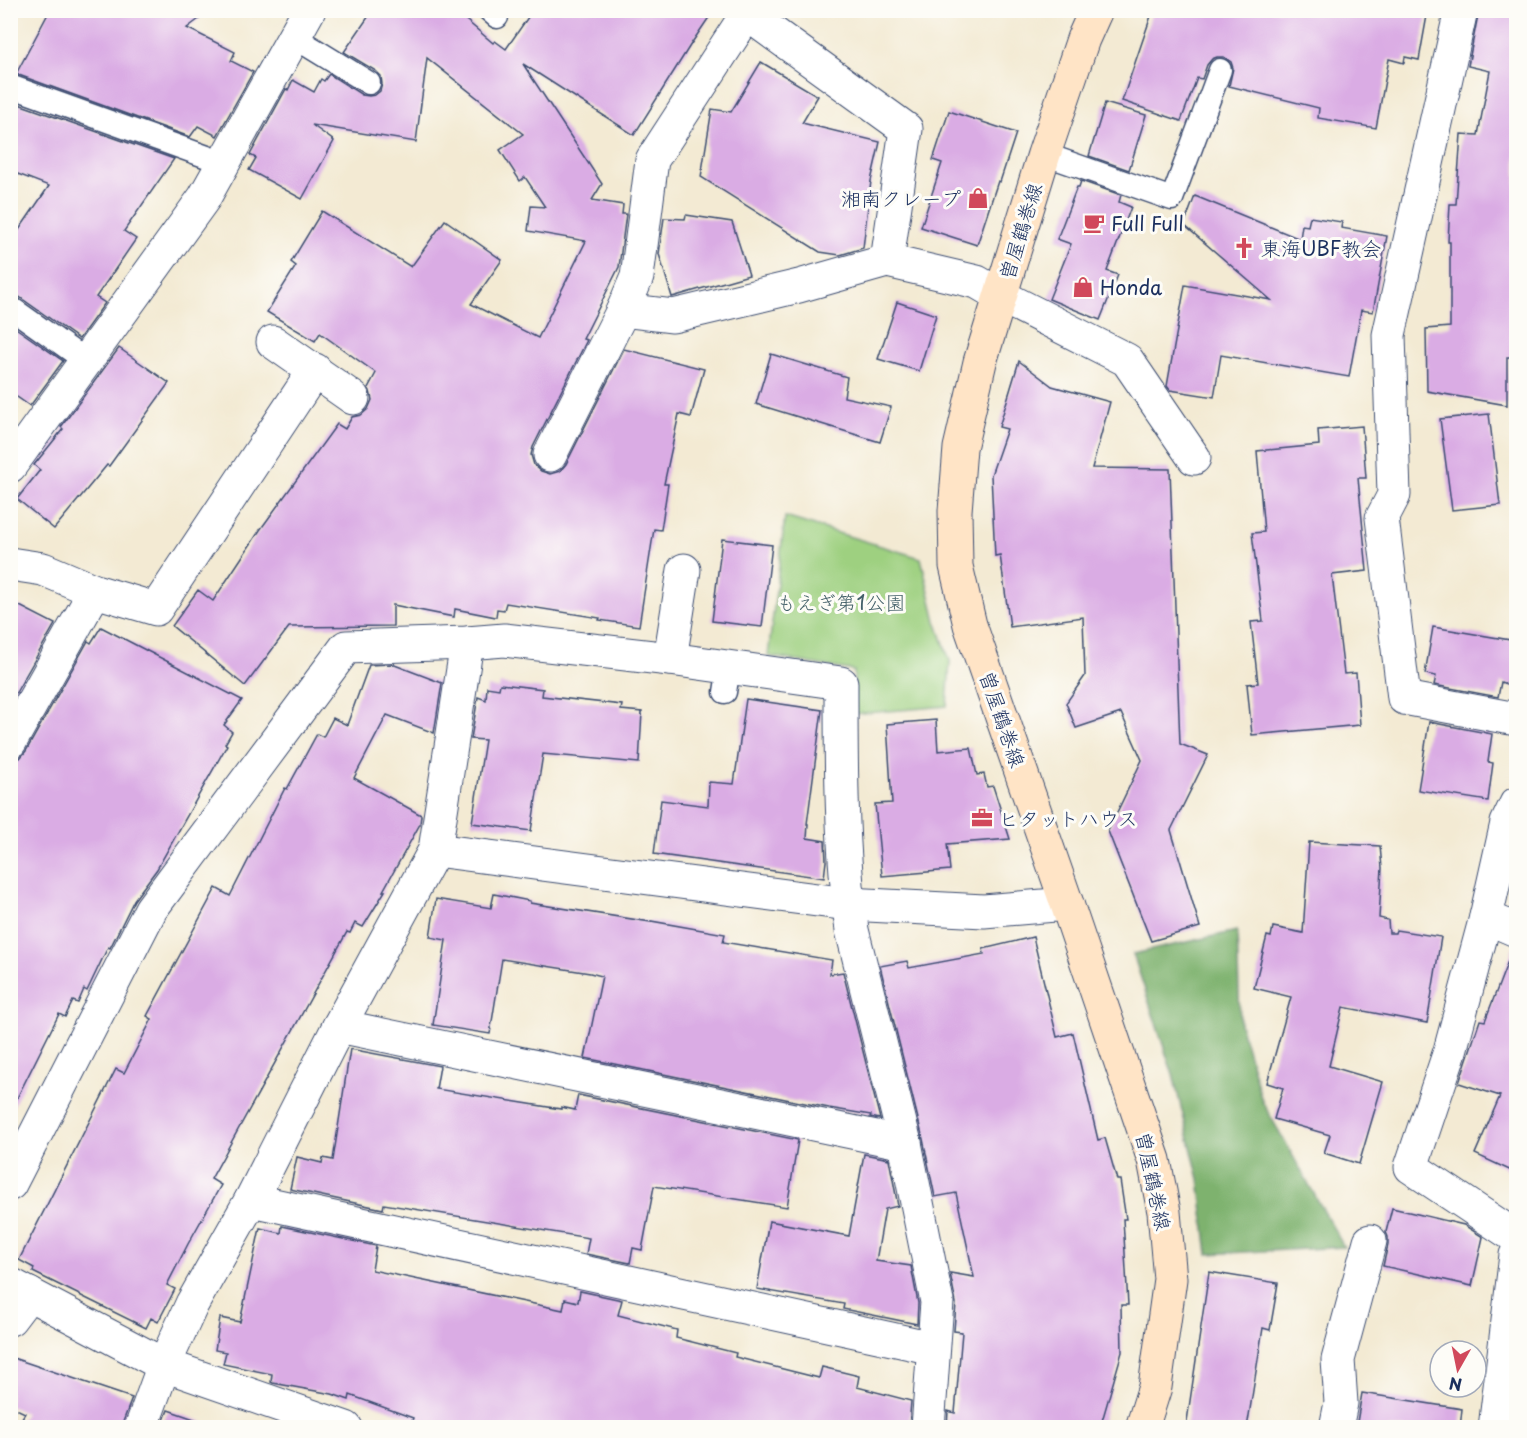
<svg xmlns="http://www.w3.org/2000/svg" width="1527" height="1438" viewBox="0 0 1527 1438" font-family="'Playpen Sans','Klee One',sans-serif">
	<rect width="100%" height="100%" fill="#fdfcf7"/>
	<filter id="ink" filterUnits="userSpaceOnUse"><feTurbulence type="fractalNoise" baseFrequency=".0167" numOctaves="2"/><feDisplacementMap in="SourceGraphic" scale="12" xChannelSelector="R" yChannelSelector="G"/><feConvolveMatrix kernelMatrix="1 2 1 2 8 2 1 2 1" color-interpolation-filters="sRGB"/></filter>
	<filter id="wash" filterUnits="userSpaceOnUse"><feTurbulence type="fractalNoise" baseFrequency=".008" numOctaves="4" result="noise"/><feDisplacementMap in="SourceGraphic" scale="24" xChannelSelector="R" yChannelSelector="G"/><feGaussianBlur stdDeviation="1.35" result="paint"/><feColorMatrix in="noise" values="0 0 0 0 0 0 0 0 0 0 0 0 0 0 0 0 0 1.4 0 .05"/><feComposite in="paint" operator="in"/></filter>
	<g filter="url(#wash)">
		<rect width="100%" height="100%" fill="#f3ead3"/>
		<polygon fill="#9ed080" stroke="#5c806f" stroke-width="1.5" points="785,517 921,558 936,621 950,661 947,706 854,714 854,671 768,656"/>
		<polygon fill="#7eb26e" stroke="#4c7066" stroke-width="1.5" points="1237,931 1240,1024 1262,1101 1344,1247 1208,1254 1199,1179 1173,1075 1133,954"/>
		<g id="blocks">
			<g fill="#daace4">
				<polygon points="50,10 211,10 187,28 235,52 231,61 253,72 217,136 198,126 190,137 16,74"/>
				<polygon points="373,10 454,10 493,43 495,41 506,49 533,10 714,10 691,44 634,135 523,64 602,184 592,200 623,205 622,214 626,214 619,267 583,339 587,340 533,447 531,455 534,465 541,471 550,474 560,471 566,464 624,349 704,369 691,417 679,414 664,484 668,484 661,530 654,529 639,626 599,620 600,618 506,603 504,610 497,609 496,617 455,609 454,617 393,605 393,626 289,627 245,686 172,626 198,590 213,601 260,530 337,424 345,429 352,417 361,415 368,409 372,400 370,391 368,388 376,373 320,333 315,341 267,312 296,266 291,262 322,211 411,267 445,220 502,260 471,304 538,338 586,241 528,231 531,206 545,207 525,177 520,181 500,150 523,134 427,58 416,142 312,125 334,141 302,199 249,170 256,158 250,155 286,89 288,90 293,80 314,92 321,79 324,81 329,74 362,95 369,96 375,95 380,91 382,84 381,76 376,71 344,52"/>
				<polygon points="1153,10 1428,10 1419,60 1405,57 1404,63 1389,59 1376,128 1318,118 1319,108 1229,86 1233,68 1231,62 1224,57 1217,57 1212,59 1207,65 1202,79 1197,78 1181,121 1122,101"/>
				<polygon points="1479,10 1516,10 1516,290 1513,290 1513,357 1507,357 1507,405 1427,391 1426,329 1450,327 1450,242 1448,242 1450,204 1456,204 1461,134 1478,135 1490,71 1468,66"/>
				<polygon points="761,62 818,96 802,123 880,142 871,181 863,248 840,255 820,252 701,177 712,109 731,112"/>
				<polygon points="10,101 174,159 124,231 136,239 96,297 105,303 79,339 18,296 10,294 10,243 49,186 10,171"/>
				<polygon points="1105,103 1146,115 1129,170 1089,156"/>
				<polygon points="949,111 1016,133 1000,182 998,181 977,245 921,227 942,163 933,160"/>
				<polygon points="1081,181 1121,195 1119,202 1131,207 1107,271 1118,275 1100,320 1049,299 1071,244 1057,239 1077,187 1079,187"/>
				<polygon points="1195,196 1300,239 1302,225 1308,226 1310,217 1342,222 1341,228 1387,236 1373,312 1361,310 1349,377 1221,355 1214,397 1170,390 1167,386 1185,285 1271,300 1184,225"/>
				<polygon points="686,215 732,222 749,275 672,297 659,254 664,218 685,219"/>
				<polygon points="897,302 936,315 919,371 878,359"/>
				<polygon points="10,324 63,361 30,406 10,392"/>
				<polygon points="119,348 169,383 109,466 107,465 54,529 17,499 40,470 34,465 63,429 61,427"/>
				<polygon points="771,354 847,377 844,397 891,407 880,442 756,404"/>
				<polygon points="1019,361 1052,386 1110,402 1092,468 1170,469 1180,744 1208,755 1171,830 1200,927 1151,941 1108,831 1142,760 1121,713 1076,728 1066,703 1085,676 1083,617 1010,627 1000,555 995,556 991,475 1007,429 999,427"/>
				<polygon points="1489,414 1500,505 1452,510 1440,419"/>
				<polygon points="1362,426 1366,478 1358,478 1367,571 1332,575 1344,674 1356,673 1360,725 1252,735 1247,684 1258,683 1251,622 1263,621 1252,533 1264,532 1257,451 1319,445 1318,430"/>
				<polygon points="722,539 772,545 762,627 712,621"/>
				<polygon points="10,601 55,624 10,703"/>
				<polygon points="101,627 242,700 224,725 232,732 225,744 227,745 157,869 134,900 110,948 108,947 87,991 84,989 78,1003 73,1001 65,1017 59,1014 10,1112 10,761 20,758 26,751 88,641 91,643"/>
				<polygon points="1433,627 1516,641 1516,688 1501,682 1498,697 1434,685 1436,676 1425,674"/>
				<polygon points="392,664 442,683 434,733 387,715 354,778 421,815 420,824 383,891 385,891 363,927 355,923 350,933 347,932 211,1179 221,1185 188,1244 167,1285 175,1289 158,1322 151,1318 146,1328 33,1272 34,1268 19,1260 116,1069 124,1073 152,1019 147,1016 216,888 230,896 285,788 287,789 317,734 323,737 333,718 347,725 369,665"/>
				<polygon points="500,684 543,689 542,696 622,705 621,710 642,712 639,763 543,754 531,831 472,823 485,740 471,739 478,697 486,700 487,687 499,689"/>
				<polygon points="746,699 822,710 807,824 808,824 807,838 825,841 826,861 824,878 654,854 661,800 708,806 709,782 734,784"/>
				<polygon points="936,720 938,751 971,748 977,775 984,774 987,787 993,786 1010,839 947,844 950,870 882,876 875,804 892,803 887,724"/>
				<polygon points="1429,722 1492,734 1488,762 1493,763 1488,801 1418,790"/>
				<polygon points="1309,842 1380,846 1382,868 1379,918 1388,920 1389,933 1395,933 1396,930 1441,937 1427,1023 1343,1007 1329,1066 1383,1082 1359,1164 1324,1153 1330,1135 1274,1119 1283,1088 1267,1083 1291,997 1254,988 1267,936 1271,937 1273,927 1303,933"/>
				<polygon points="494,894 530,901 530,903 651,922 651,921 725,934 723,942 832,960 830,974 843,972 880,1119 870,1117 871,1115 829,1108 585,1058 602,976 590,973 502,959 490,1034 433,1025 446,940 430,937 436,899 491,908"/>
				<polygon points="1033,937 1057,1037 1073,1033 1098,1140 1105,1138 1117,1180 1120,1180 1126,1219 1123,1219 1128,1305 1121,1305 1122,1352 1100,1428 947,1428 948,1411 955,1413 962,1332 954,1331 956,1303 950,1273 974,1277 956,1193 935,1197 923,1139 880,966 907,961 909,968 984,954 983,949"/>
				<polygon points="1513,948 1516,948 1516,1173 1475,1154 1500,1096 1459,1083 1480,1020 1485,1021"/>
				<polygon points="350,1049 440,1066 436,1089 561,1109 561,1107 575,1110 578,1095 798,1140 787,1207 654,1186 642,1250 633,1248 630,1263 586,1254 589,1238 384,1204 383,1209 290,1189 297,1157 322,1163 323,1158 333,1160"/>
				<polygon points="864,1154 889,1159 898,1206 885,1209 876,1261 911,1266 918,1303 917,1324 843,1309 844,1304 757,1289 769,1221 849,1236"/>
				<polygon points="1392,1208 1464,1225 1483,1237 1472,1286 1383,1266 1388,1245 1388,1237 1386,1232"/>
				<polygon points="282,1226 376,1246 372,1270 563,1310 565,1299 578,1302 580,1291 622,1300 618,1315 677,1330 676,1338 736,1353 735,1357 819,1378 822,1367 859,1376 857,1387 911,1401 909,1428 410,1428 413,1418 350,1395 349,1400 332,1394 273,1383 271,1382 272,1374 223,1364 226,1352 215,1350 220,1318 240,1322 260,1228 281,1233"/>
				<polygon points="1209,1272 1278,1283 1270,1330 1263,1328 1247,1428 1186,1428"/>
				<polygon points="10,1357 132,1398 123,1422 123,1428 16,1428 25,1413 10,1406"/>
				<polygon points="1362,1393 1462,1409 1460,1428 1356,1428"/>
				<polygon points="168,1410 203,1422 202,1428 161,1428"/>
			</g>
		</g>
	</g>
	<g filter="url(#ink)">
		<use href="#blocks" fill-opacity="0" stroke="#3b4b70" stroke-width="1.5"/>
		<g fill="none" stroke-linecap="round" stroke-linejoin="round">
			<defs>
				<g id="service">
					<polyline points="489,10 497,17"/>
					<polyline points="294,37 369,83"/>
					<polyline points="10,86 224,163"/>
					<polyline points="1044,154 1172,199 1220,70"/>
					<polyline points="10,307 86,361"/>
					<polyline points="725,692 729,667"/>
				</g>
				<g id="minor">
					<polyline points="1461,10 1389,335 1394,495 1382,518 1404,698 1516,719"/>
					<polyline points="623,310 673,316 799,286 887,261 977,282 1001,296 1127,360 1194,458"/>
					<polyline points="273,342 353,398"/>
					<polyline points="550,455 623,310 637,277 652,160 747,14 906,129 887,261"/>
					<polyline points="10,466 204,198 309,10"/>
					<polyline points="10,564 43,569 95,591 156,609 315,370"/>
					<polyline points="670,659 684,570"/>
					<polyline points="10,742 95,591"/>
					<polyline points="1516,804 1507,823 1486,917 1450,1051 1411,1167 1516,1237"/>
					<polyline points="435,850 848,904 984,911 1067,904"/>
					<polyline points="1486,917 1516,930"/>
					<polyline points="339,1026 905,1143"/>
					<path d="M10,1184L151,909L346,647L467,643L504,640L670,659L841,683C841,766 841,848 852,930L905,1143L937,1302L928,1428"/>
					<polyline points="251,1200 933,1348"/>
					<polyline points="10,1284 164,1365 346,1428"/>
					<polyline points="10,1319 29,1294"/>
					<polyline points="141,1428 164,1365 192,1304 251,1200 339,1026 435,850 467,643"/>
					<polyline points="1336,1428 1341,1403 1338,1360 1370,1241"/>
					<polyline points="1495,1428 1516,1255"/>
				</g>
				<polyline id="secondary" points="1096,10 1083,39 1044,154 980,362 960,448 955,511 956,566 970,625 1067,904 1154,1160 1164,1212 1170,1279 1155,1387 1142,1428"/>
			</defs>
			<use href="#service" stroke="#3b4b70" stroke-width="25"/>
			<use href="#minor" stroke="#3b4b70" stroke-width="35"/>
			<use href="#secondary" stroke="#3b4b70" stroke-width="35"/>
			<use href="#service" stroke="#fff" stroke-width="22"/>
			<use href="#minor" stroke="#fff" stroke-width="33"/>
			<use href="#secondary" stroke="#ffe4c6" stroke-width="33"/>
		</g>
	</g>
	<defs>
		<symbol id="shop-bare" viewBox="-9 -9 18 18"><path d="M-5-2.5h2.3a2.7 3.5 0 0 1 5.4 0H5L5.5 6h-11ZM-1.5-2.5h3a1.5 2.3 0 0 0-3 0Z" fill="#d1495b" stroke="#fdfcf7" stroke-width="2.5" paint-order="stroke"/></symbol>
		<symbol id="cafe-bare" viewBox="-9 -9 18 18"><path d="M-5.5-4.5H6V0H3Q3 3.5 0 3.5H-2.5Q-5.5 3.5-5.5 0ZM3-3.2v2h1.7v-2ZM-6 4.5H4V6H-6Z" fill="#d1495b" stroke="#fdfcf7" stroke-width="2.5" paint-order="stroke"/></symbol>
		<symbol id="church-bare" viewBox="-9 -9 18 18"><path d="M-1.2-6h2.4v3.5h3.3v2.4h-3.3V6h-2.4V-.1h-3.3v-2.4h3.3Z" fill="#d1495b" stroke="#fdfcf7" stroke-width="2.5" paint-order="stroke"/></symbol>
		<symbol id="office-bare" viewBox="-9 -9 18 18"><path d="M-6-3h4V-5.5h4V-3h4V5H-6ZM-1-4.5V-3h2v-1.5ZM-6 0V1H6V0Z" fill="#d1495b" stroke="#fdfcf7" stroke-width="2.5" paint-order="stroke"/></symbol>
	</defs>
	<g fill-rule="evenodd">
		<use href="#shop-bare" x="963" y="183" width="30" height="30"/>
		<use href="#cafe-bare" x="1079" y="208" width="30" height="30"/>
		<use href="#church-bare" x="1229" y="233" width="30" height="30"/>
		<use href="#shop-bare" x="1068" y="272" width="30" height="30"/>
		<use href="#office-bare" x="967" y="803" width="30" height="30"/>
	</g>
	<g text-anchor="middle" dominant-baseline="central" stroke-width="6" stroke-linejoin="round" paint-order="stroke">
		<g font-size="20" fill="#1b2f5e" stroke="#fdfcf7" text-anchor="start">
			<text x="961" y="198" text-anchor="end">湘南クレープ</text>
			<text x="1111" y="223">Full Full</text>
			<text x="1261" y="248">東海UBF教会</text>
			<text x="1100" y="287">Honda</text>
			<text x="999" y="818">ヒタットハウス</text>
		</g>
		<g font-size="20" fill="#1b2f5e" stroke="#fdfcf7">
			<text transform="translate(1020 231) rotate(-73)">曽屋鶴巻線</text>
			<text transform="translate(1003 719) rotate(71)">曽屋鶴巻線</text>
			<text transform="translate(1154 1181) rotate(78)">曽屋鶴巻線</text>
		</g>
		<g font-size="20" fill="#425f68" stroke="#fdfcf7">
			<text x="841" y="602">もえぎ第1公園</text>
		</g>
	</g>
	<rect width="1527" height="1438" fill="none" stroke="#fdfcf7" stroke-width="36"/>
	<g transform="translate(1458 1369) rotate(189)"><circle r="28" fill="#fdfcf7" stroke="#a3aaba" stroke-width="1.5"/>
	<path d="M0-4.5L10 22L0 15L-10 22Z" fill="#d1495b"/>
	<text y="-9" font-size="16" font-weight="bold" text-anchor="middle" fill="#1b2f5e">N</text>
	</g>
</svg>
